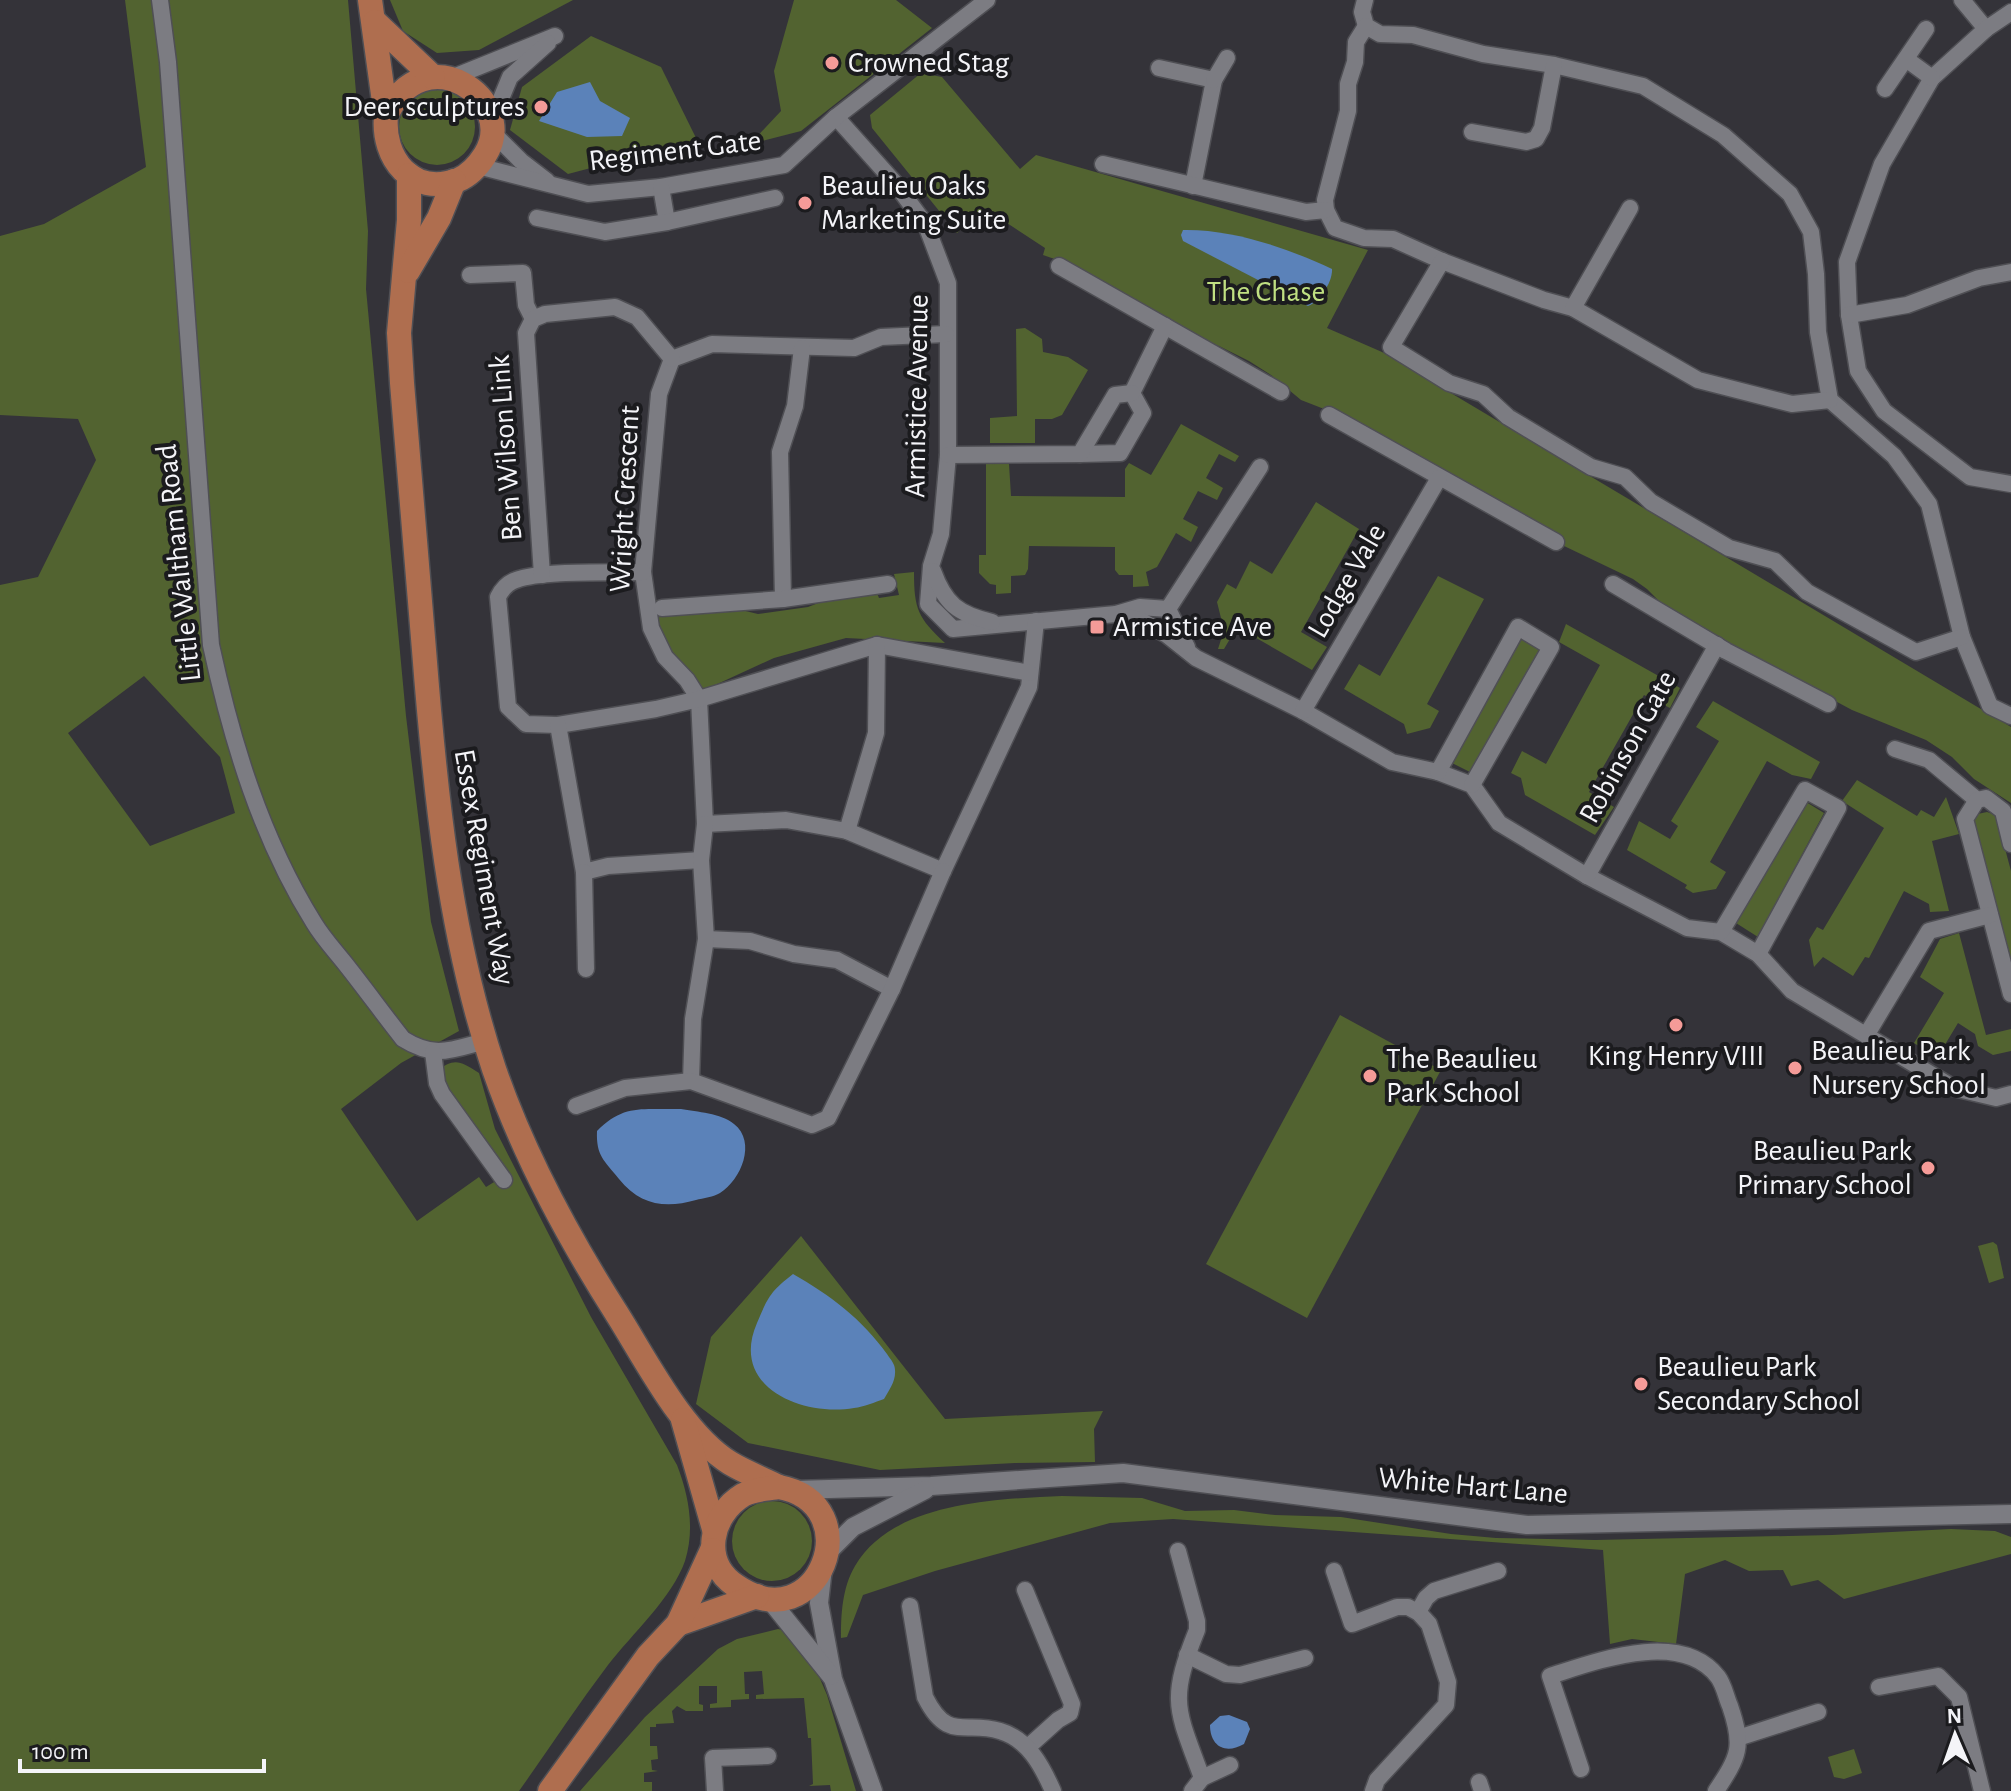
<svg xmlns="http://www.w3.org/2000/svg" width="2011" height="1791" viewBox="0 0 2011 1791" font-family="'Alegreya Sans',sans-serif">
	<rect width="100%" height="100%" fill="#343339"/>
	<g fill="#526330" fill-rule="evenodd">
		<path d="M125,0H348L368,231L366,289L406,716L431,922L459,1031L401,1063L341,1109L417,1221L479,1177L486,1187L499,1179L435,1072C455,1058 458,1060 479,1073L495,1129L591,1317L677,1465C689,1496 695,1529 685,1561C672,1598 632,1634 608,1665C577,1706 549,1749 519,1791H0V585L38,577L96,460L78,419L0,415V236L44,224L146,167ZM144,676L220,757L235,813L150,846L68,733Z"/>
		<polygon points="390,0 573,0 479,50 437,53 403,31"/>
		<polygon points="794,0 896,0 932,28 801,131 750,144 781,111 774,71"/>
		<polygon points="591,36 661,67 697,140 568,174 510,130 522,87"/>
		<polygon points="921,73 942,77 1020,169 1036,155 1368,250 1327,328 1382,352 2011,727 2011,803 1974,779 1952,757 1926,740 1852,710 1670,612 1647,589 1633,579 1562,545 1337,414 1301,400 1271,375 1249,361 1219,346 1202,342 1069,264 1043,255 1045,248 984,208 957,233 872,128 870,115"/>
		<circle cx="437" cy="127" r="38"/>
		<polygon points="1025,328 1042,339 1043,352 1068,357 1088,370 1062,415 1052,419 1035,419 1035,443 990,443 990,418 1017,416 1016,329"/>
		<polygon points="1181,424 1239,456 1235,462 1219,454 1206,478 1223,488 1217,500 1198,491 1183,519 1198,527 1191,542 1176,533 1157,567 1146,572 1149,586 1133,587 1133,575 1119,575 1115,570 1115,547 1029,546 1028,569 1025,575 1011,576 1011,593 996,594 996,585 990,584 979,573 979,555 986,555 986,464 1009,464 1011,496 1125,497 1125,469 1129,463 1151,475"/>
		<polygon points="1316,502 1359,529 1301,632 1327,647 1312,670 1237,627 1224,649 1218,649 1224,630 1217,602 1227,584 1236,589 1250,561 1272,574"/>
		<path d="M914,572C914,609 918,618 945,643L846,638L774,658L700,692C674,660 659,642 650,601L658,600L659,614L737,609L758,614L808,607L826,600L877,593L879,598L899,595L894,574Z"/>
		<polygon points="1438,576 1484,599 1427,704 1439,711 1430,728 1407,734 1404,724 1344,689 1359,664 1380,676"/>
		<polygon points="1566,624 1680,688 1670,708 1644,695 1589,792 1614,807 1595,835 1525,795 1521,778 1511,773 1522,751 1546,764 1600,665 1559,642"/>
		<polygon points="1521,639 1541,650 1472,773 1452,763"/>
		<polygon points="1713,701 1820,762 1811,779 1792,775 1767,761 1710,862 1726,872 1716,889 1693,893 1685,888 1687,885 1627,850 1639,821 1670,839 1678,826 1671,821 1719,741 1696,727"/>
		<polygon points="1857,780 1917,816 1921,810 1934,817 1946,797 1959,834 1932,841 1949,911 1930,912 1929,904 1904,891 1869,958 1865,957 1853,976 1823,957 1814,967 1809,940 1817,927 1823,930 1884,828 1842,801"/>
		<polygon points="1806,802 1824,813 1758,937 1736,923"/>
		<polygon points="1987,812 1996,815 2011,871 2011,974 1970,823 1973,815"/>
		<polygon points="1959,933 1986,1035 2011,1029 2011,1051 1993,1055 1978,1046 1975,1034 1958,1023 1937,1058 1914,1043 1944,993 1920,977 1940,939"/>
		<polygon points="1340,1015 1441,1070 1307,1318 1206,1264"/>
		<polygon points="801,1236 945,1419 1103,1411 1094,1429 1095,1462 1015,1463 880,1470 748,1443 696,1404 711,1337"/>
		<polygon points="1993,1242 1997,1245 2004,1278 1989,1283 1978,1246"/>
		<path d="M1062,1496L1142,1498L1185,1511L1234,1510L1275,1515L1341,1517L1451,1534L1496,1538L1595,1540L1832,1535L1951,1529L1995,1531L2011,1537V1554L1844,1599L1818,1580L1791,1586L1783,1570L1749,1571L1725,1560L1685,1574L1676,1644L1632,1639L1610,1644L1603,1550L1173,1519L1110,1523L935,1571L863,1595L847,1637L841,1638C841,1615 842,1588 855,1566C892,1502 996,1499 1062,1496Z"/>
		<circle cx="772" cy="1541" r="40"/>
		<polygon points="778,1629 789,1631 815,1667 827,1695 856,1791 831,1791 830,1785 809,1786 813,1784 811,1738 808,1738 804,1698 756,1699 756,1695 764,1694 762,1671 744,1672 745,1694 749,1694 749,1699 731,1700 731,1707 710,1708 710,1704 717,1703 717,1686 699,1686 699,1704 703,1705 703,1711 686,1711 677,1706 672,1711 674,1723 656,1724 656,1727 650,1727 650,1746 657,1746 658,1759 651,1760 652,1770 658,1771 644,1773 644,1782 652,1782 652,1791 580,1791 645,1717 718,1649 737,1639"/>
		<polygon points="1854,1749 1862,1773 1844,1779 1834,1777 1828,1757"/>
	</g>
	<g fill="#5b82b9">
		<polygon points="590,82 600,101 630,118 622,136 587,137 539,121 557,92"/>
		<path d="M1183,230C1233,229 1287,248 1332,269C1333,281 1320,302 1308,306L1183,241L1181,235Z"/>
		<path d="M681,1109C697,1112 721,1113 734,1124C757,1142 741,1180 720,1193C714,1197 703,1198 696,1200C665,1209 640,1205 619,1179C604,1160 596,1156 597,1131C624,1103 644,1110 681,1109Z"/>
		<path d="M793,1274C830,1295 862,1319 887,1354C891,1360 895,1364 895,1370C896,1381 889,1390 884,1399C875,1402 864,1407 854,1408C802,1417 729,1387 757,1323C768,1297 770,1292 793,1274Z"/>
		<path d="M1229,1715L1247,1722L1250,1729L1244,1744C1225,1755 1210,1746 1210,1725L1220,1716Z"/>
	</g>
	<g fill="none" stroke-linecap="round" stroke-linejoin="round">
		<defs>
			<g id="minor">
				<path d="M160,0L168,62L211,645C232,742 261,838 314,923C323,938 336,952 347,966C366,990 384,1015 403,1039C435,1059 451,1050 485,1041"/>
				<polyline points="1365,0 1362,12 1366,26 1380,34 1413,35 1483,54 1554,65 1643,86 1723,135 1790,194 1811,232 1816,274 1818,332 1830,400 1894,456 1929,504 1962,637 1990,706 2011,716"/>
				<polyline points="1962,0 1986,29"/>
				<polyline points="2011,12 1986,29 1932,78 1882,164 1847,262 1849,315 1858,371 1884,411 1970,477 2011,484"/>
				<polyline points="1366,26 1356,42 1355,62 1348,84 1348,111 1325,200 1326,210 1335,228 1364,238 1393,239 1442,261 1544,300 1573,308 1698,380 1792,404 1830,400"/>
				<polyline points="1906,59 1932,78"/>
				<polyline points="1159,68 1214,80 1193,186"/>
				<polyline points="451,78 555,36"/>
				<polyline points="1214,80 1227,58"/>
				<polyline points="1885,89 1926,29"/>
				<polyline points="836,117 895,183 926,225 948,283 948,455 941,534 931,566 928,604 953,629 1116,614 1140,607 1168,609 1187,647"/>
				<polyline points="491,123 510,77 548,43"/>
				<polyline points="492,132 521,161 547,181"/>
				<polyline points="1472,132 1526,142 1536,139 1542,128 1554,65"/>
				<polyline points="1103,164 1306,212 1326,210"/>
				<polyline points="478,166 588,194 661,187 784,165 836,117 987,0"/>
				<polyline points="661,187 667,222"/>
				<polyline points="537,218 605,232 667,222 775,198"/>
				<polyline points="1442,261 1391,347 1449,383 1483,394 1508,417 1591,467 1625,477 1651,502 1729,548 1775,561 1807,592 1916,652 1962,637"/>
				<polyline points="1059,266 1281,392"/>
				<polyline points="470,275 523,273 526,305 533,319"/>
				<polyline points="1573,308 1630,208"/>
				<polyline points="1849,315 1907,305 1979,278 2011,272"/>
				<polyline points="946,334 881,337 854,348 712,344 672,359 659,394 643,572 651,628 665,657 687,680 699,699 705,824 786,820 847,831 943,871 1029,687 1036,621"/>
				<polyline points="1329,415 1556,542"/>
				<polyline points="1080,454 1120,453 1143,413 1132,393 1165,326"/>
				<polyline points="948,455 1080,454 1115,395 1132,393"/>
				<path d="M933,571C945,604 958,614 992,622"/>
				<path d="M643,572C611,573 543,570 516,580C507,583 502,589 498,597L508,707L526,724L558,725L656,709L699,699L877,645L1030,673"/>
				<polyline points="542,575 526,333 533,319 545,314 615,307 637,317 672,359"/>
				<polyline points="1613,584 1726,651 1828,704"/>
				<polyline points="783,599 780,452 795,406 802,348"/>
				<polyline points="662,608 783,599 888,584"/>
				<polyline points="1168,609 1260,467"/>
				<polyline points="1116,614 1140,620 1167,635 1196,658 1303,711 1392,762 1438,772 1472,785 1499,823 1587,876 1687,928 1721,932 1758,954 1792,991 1954,1088 1996,1098 2011,1094"/>
				<polyline points="1303,711 1439,478"/>
				<polyline points="558,725 584,872 608,866 701,860"/>
				<polyline points="1895,749 1929,760 1977,800"/>
				<polyline points="1438,772 1518,627 1551,647 1472,785"/>
				<polyline points="847,831 876,733 877,645"/>
				<polyline points="2011,844 2003,811 1986,798 1977,800 1965,819 2011,994"/>
				<polyline points="584,872 586,969"/>
				<polyline points="1587,876 1717,645"/>
				<polyline points="1721,932 1805,790 1838,808 1758,954"/>
				<polyline points="706,939 750,941 794,954 837,960 892,989"/>
				<polyline points="1867,1034 1929,931 1990,915"/>
				<polyline points="433,1052 437,1083 442,1094 504,1180"/>
				<polyline points="691,1081 693,1019 706,939 701,860 705,824"/>
				<polyline points="576,1106 625,1088 691,1081 812,1125 828,1118 892,989 943,871"/>
				<path d="M1178,1551L1197,1621V1630C1168,1702 1177,1709 1202,1778L1192,1791"/>
				<polyline points="1334,1571 1352,1624 1397,1607 1408,1607 1419,1613 1429,1624 1448,1682 1446,1705 1377,1780 1373,1791"/>
				<polyline points="1025,1590 1072,1704 1070,1713 1058,1720 1028,1747"/>
				<path d="M910,1606L925,1697C948,1743 965,1720 1000,1731C1028,1739 1042,1766 1053,1791"/>
				<polyline points="1418,1612 1426,1598 1434,1591 1498,1571"/>
				<polyline points="1187,1655 1226,1674 1240,1675 1305,1658"/>
				<polyline points="1879,1687 1938,1676 1959,1697 1982,1791"/>
				<polyline points="1738,1738 1818,1712"/>
				<path d="M1581,1769L1550,1676C1597,1661 1681,1629 1718,1677C1724,1685 1726,1697 1730,1706C1744,1747 1739,1756 1716,1791"/>
				<polyline points="1202,1778 1230,1765"/>
				<polyline points="1479,1782 1482,1791"/>
				<polyline points="715,1791 713,1758 768,1756"/>
			</g>
			<g id="tertiary">
				<polyline points="795,1490 931,1486 1123,1473 1527,1525 2011,1514"/>
				<polyline points="829,1551 853,1527 925,1490"/>
				<polyline points="823,1568 819,1603 833,1679 873,1791"/>
				<polyline points="770,1600 831,1676"/>
			</g>
			<g id="primary">
				<path d="M370,0L386,116C382,158 412,197 458,180C470,175 478,166 485,155C520,99 423,34 386,116"/>
				<polyline points="375,22 433,77"/>
				<path d="M409,175V220L399,333L402,383C409,472 417,561 424,650C435,791 449,934 494,1069C524,1156 568,1237 617,1314C646,1360 683,1434 730,1463C745,1472 763,1479 779,1487"/>
				<polyline points="408,271 439,218 454,181"/>
				<polyline points="683,1420 714,1529"/>
				<path d="M779,1487C871,1504 819,1643 736,1586C700,1562 710,1515 743,1495C753,1489 768,1489 779,1487Z"/>
				<polyline points="678,1624 757,1596"/>
				<polyline points="550,1791 648,1656 678,1624 712,1550"/>
			</g>
		</defs>
		<use href="#minor" stroke="#4f4f54" stroke-width="19"/>
		<use href="#tertiary" stroke="#4f4f54" stroke-width="21"/>
		<use href="#primary" stroke="#4f4f54" stroke-width="27"/>
		<use href="#minor" stroke="#7c7c82" stroke-width="16"/>
		<use href="#tertiary" stroke="#7c7c82" stroke-width="18"/>
		<use href="#primary" stroke="#af6e4f" stroke-width="24"/>
	</g>
	<g fill="#f59b98" stroke="#1b1b1e" stroke-width="3">
		<circle cx="832" cy="63" r="8"/>
		<circle cx="541" cy="107" r="8"/>
		<circle cx="805" cy="203" r="8"/>
		<rect x="1089" y="619" width="16" height="16" rx="4"/>
		<circle cx="1676" cy="1025" r="8"/>
		<circle cx="1795" cy="1068" r="8"/>
		<circle cx="1370" cy="1076" r="8"/>
		<circle cx="1928" cy="1168" r="8"/>
		<circle cx="1641" cy="1384" r="8"/>
	</g>
	<g text-anchor="middle" dominant-baseline="central" stroke-width="8" stroke-linejoin="round" paint-order="stroke">
		<g font-size="30" fill="#f4f4f8" stroke="#1b1b1e" text-anchor="start">
			<text x="848" y="63">Crowned Stag</text>
			<text x="525" y="107" text-anchor="end">Deer sculptures</text>
			<text x="821" y="186">Beaulieu Oaks<tspan x="821" dy="34">Marketing Suite</tspan></text>
			<text x="1113" y="627">Armistice Ave</text>
			<text x="1811" y="1051">Beaulieu Park<tspan x="1811" dy="34">Nursery School</tspan></text>
			<text x="1676" y="1056" text-anchor="middle">King Henry VIII</text>
			<text x="1386" y="1059">The Beaulieu<tspan x="1386" dy="34">Park School</tspan></text>
			<text x="1912" y="1151" text-anchor="end">Beaulieu Park<tspan x="1912" dy="34">Primary School</tspan></text>
			<text x="1657" y="1367">Beaulieu Park<tspan x="1657" dy="34">Secondary School</tspan></text>
		</g>
		<g font-size="30" fill="#f4f4f8" stroke="#1b1b1e">
			<text transform="translate(675 151) rotate(-7)">Regiment Gate</text>
			<text transform="translate(917 396) rotate(-89)">Armistice Avenue</text>
			<text transform="translate(506 448) rotate(-94)">Ben Wilson Link</text>
			<text transform="translate(625 499) rotate(-87)">Wright Crescent</text>
			<text transform="translate(179 563) rotate(-96)">Little Waltham Road</text>
			<text transform="translate(1347 581) rotate(-60)">Lodge Vale</text>
			<text transform="translate(1628 747) rotate(-61)">Robinson Gate</text>
			<text transform="translate(484 867) rotate(80)">Essex Regiment Way</text>
			<text transform="translate(1473 1486) rotate(5)">White Hart Lane</text>
		</g>
		<g font-size="30" fill="#c0e082" stroke="#1b1b1e">
			<text x="1266" y="292">The Chase</text>
		</g>
	</g>
	<g transform="translate(1955 1735) rotate(358)" stroke="#1b1b1e" stroke-width="6" paint-order="stroke">
	<path d="M0-6L14 30L0 20L-14 30Z" fill="#f4f4f8"/>
	<text y="-12" font-size="22" font-weight="bold" text-anchor="middle" fill="#f4f4f8">N</text>
	</g>
	<path d="M20 1759v12h244v-12" fill="none" stroke="#f4f4f8" stroke-width="4"/>
	<text x="32" y="1759" font-size="24" fill="#f4f4f8" stroke="#1b1b1e" stroke-width="6" paint-order="stroke">100 m</text>
</svg>
